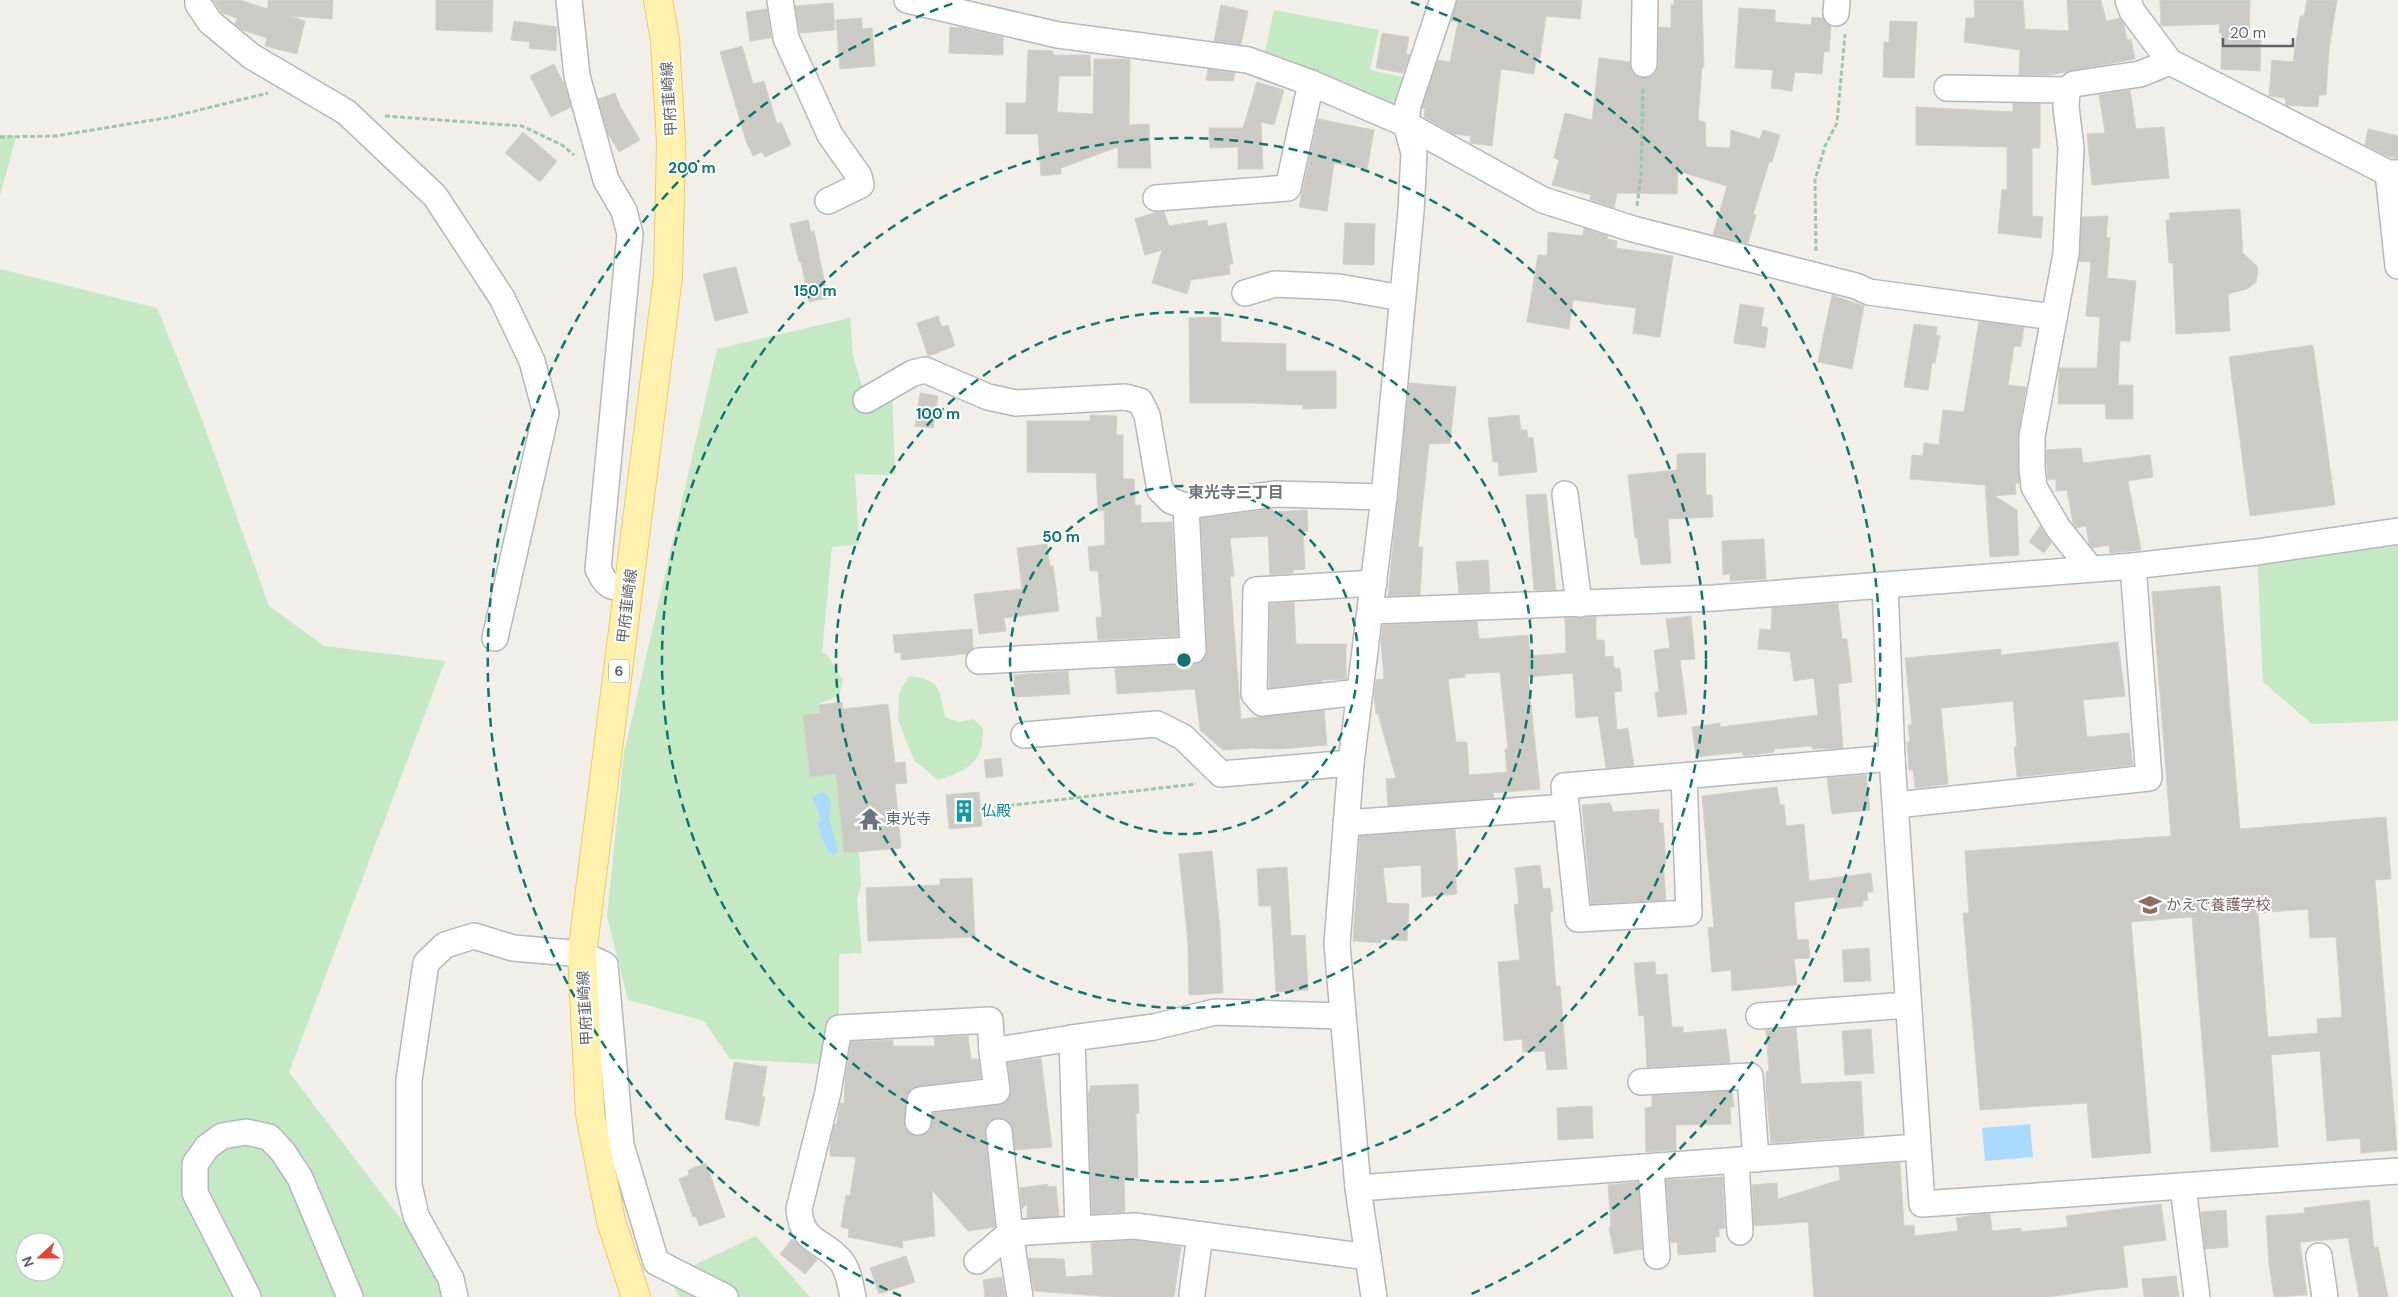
<svg xmlns="http://www.w3.org/2000/svg" width="2398" height="1297" viewBox="0 0 2398 1297" font-family="'DM Sans','Noto Sans JP',sans-serif">
	<rect width="100%" height="100%" fill="#f1efe8"/>
	<g fill="#c5e8c5" fill-rule="evenodd">
		<polygon points="1274,10 1379,30 1370,70 1416,80 1406,124 1262,65"/>
		<polygon points="0,135 16,136 0,196"/>
		<path d="M0,269L157,308L201,417L269,606L324,646L445,661L289,1072L460,1297H0ZM25,1242H55V1272H25Z"/>
		<polygon points="850,318 853,355 866,400 892,385 895,475 855,474 859,544 832,547 822,652 829,657 843,681 839,696 819,704 820,713 803,715 810,777 874,770 838,790 844,853 859,852 861,884 857,900 862,953 839,954 839,1028 833,1065 730,1059 704,1021 628,1000 607,916 624,753 717,349"/>
		<polygon points="2398,531 2398,721 2312,724 2263,682 2257,552"/>
		<path d="M909,676C942,680 939,689 945,717L959,722L973,719L983,728C984,763 968,770 938,780L914,760L898,720L899,693Z"/>
		<polygon points="756,1236 810,1297 679,1297 669,1277"/>
	</g>
	<g fill="#aadaff">
		<path d="M823,791L831,800L829,818L838,851L835,856C823,848 821,835 817,822L821,820L812,797Z"/>
		<polygon points="2030,1124 2033,1157 1985,1161 1982,1128"/>
	</g>
	<g fill="#cccac5" stroke="#d6d1c6" fill-rule="evenodd">
		<polygon points="213,0 240,0 268,9 268,0 333,0 332,19 290,16 305,21 297,54 265,46 267,38 242,30 235,24 237,18 222,13"/>
		<polygon points="436,0 493,0 492,32 436,30"/>
		<polygon points="1457,0 1582,0 1580,19 1546,16 1540,58 1536,58 1534,74 1501,69 1492,146 1470,143 1471,136 1454,134 1424,117 1425,109 1422,108 1438,60 1450,62 1458,22 1451,21"/>
		<polygon points="1674,0 1702,0 1704,67 1702,67 1698,120 1705,122 1706,147 1730,148 1731,130 1760,139 1763,130 1780,135 1772,162 1769,162 1753,215 1756,215 1748,243 1713,235 1727,186 1678,171 1677,194 1617,193 1614,208 1590,200 1591,195 1552,185 1559,160 1554,158 1565,113 1592,120 1599,58 1630,62 1631,71 1636,76 1643,78 1651,76 1657,71 1658,64 1659,27 1671,28 1671,5 1674,5"/>
		<polygon points="1974,0 2023,0 2025,29 2069,31 2067,0 2101,0 2106,21 2120,18 2124,24 2127,40 2131,39 2135,59 2049,75 2019,75 2020,50 1964,42 1966,18 1975,18"/>
		<polygon points="2160,0 2250,0 2249,39 2261,40 2260,71 2221,69 2222,33 2219,33 2220,24 2161,26"/>
		<polygon points="2307,0 2337,0 2329,50 2326,95 2319,95 2318,107 2286,105 2285,98 2269,96 2272,60 2293,62 2300,16 2304,16"/>
		<polygon points="833,3 835,30 800,33 795,6"/>
		<polygon points="1221,5 1248,11 1241,45 1214,41"/>
		<polygon points="1739,8 1775,10 1775,22 1811,25 1812,17 1823,18 1831,26 1829,52 1824,51 1822,74 1795,72 1792,91 1771,88 1773,70 1735,68"/>
		<polygon points="767,9 771,38 750,41 746,12"/>
		<polygon points="862,18 862,29 872,28 875,66 840,69 836,20"/>
		<polygon points="514,21 557,27 556,51 529,48 530,42 511,40"/>
		<polygon points="1890,21 1917,22 1914,78 1883,77 1884,42 1889,42"/>
		<polygon points="950,27 963,28 1003,37 1003,55 949,53"/>
		<polygon points="1382,33 1409,37 1406,54 1410,55 1403,73 1376,68"/>
		<polygon points="742,46 753,84 764,81 777,124 781,122 791,145 765,157 762,152 753,156 746,141 720,52"/>
		<polygon points="1028,50 1053,51 1053,55 1090,55 1091,76 1059,76 1057,112 1093,114 1094,59 1130,59 1129,125 1149,124 1151,168 1118,168 1118,147 1061,168 1061,174 1041,176 1038,134 1006,134 1006,103 1026,103"/>
		<polygon points="554,64 564,84 571,107 551,117 530,76"/>
		<polygon points="1208,69 1235,73 1233,81 1206,80"/>
		<polygon points="1257,82 1284,90 1274,125 1261,122 1263,169 1238,169 1238,147 1210,148 1209,128 1243,128"/>
		<polygon points="2130,90 2136,129 2164,127 2169,178 2092,185 2087,134 2105,133 2099,95"/>
		<polygon points="615,93 621,108 640,140 619,152 607,132 598,99"/>
		<polygon points="2013,103 2040,104 2040,148 2032,148 2032,216 2043,217 2041,238 1998,233 2002,189 2007,190 2007,147 1916,145 1916,107 2013,112"/>
		<polygon points="1318,119 1374,130 1367,169 1334,163 1327,211 1299,207"/>
		<polygon points="2368,129 2398,136 2398,159 2387,156 2365,145"/>
		<polygon points="523,132 557,161 540,182 505,153"/>
		<polygon points="2240,209 2243,253 2257,266 2258,271 2256,282 2247,289 2228,294 2230,331 2176,334 2173,263 2169,263 2166,220 2170,220 2169,213"/>
		<polygon points="1156,212 1164,212 1169,226 1207,220 1208,226 1226,223 1233,264 1229,264 1230,274 1191,280 1187,294 1152,283 1162,250 1145,255 1135,219"/>
		<polygon points="2108,216 2106,237 2110,238 2107,278 2136,281 2130,341 2120,341 2118,385 2133,385 2133,419 2106,419 2105,404 2058,404 2059,368 2097,368 2100,317 2086,316 2091,262 2079,261 2082,217"/>
		<polygon points="808,220 811,232 814,231 828,298 809,302 801,262 799,262 790,224"/>
		<polygon points="1345,223 1375,224 1374,265 1343,264"/>
		<polygon points="1584,228 1608,236 1607,239 1617,241 1616,248 1673,256 1660,337 1633,333 1636,308 1573,300 1569,329 1527,322 1538,255 1547,256 1548,232 1583,236"/>
		<polygon points="736,267 748,313 715,321 703,274"/>
		<polygon points="1832,295 1864,306 1852,369 1818,362"/>
		<polygon points="1740,304 1764,308 1761,326 1768,328 1765,348 1734,343"/>
		<polygon points="938,316 942,327 948,325 955,346 928,356 917,323"/>
		<polygon points="1221,317 1221,342 1286,344 1286,371 1336,371 1336,408 1303,409 1303,405 1252,403 1190,403 1189,318"/>
		<polygon points="1979,321 2024,327 2021,347 2014,346 2008,385 2026,387 2018,436 2019,483 2015,483 2016,494 1995,496 2017,510 2019,555 1990,557 1985,485 1910,479 1912,455 1923,456 1924,443 1939,445 1943,410 1964,412"/>
		<polygon points="1914,324 1937,327 1936,335 1940,336 1935,363 1932,363 1928,390 1904,387"/>
		<polygon points="2313,345 2335,505 2250,516 2229,357"/>
		<polygon points="1409,383 1456,387 1450,443 1429,444 1418,547 1423,547 1420,595 1388,596"/>
		<polygon points="920,393 938,396 933,428 915,426"/>
		<polygon points="1090,415 1117,416 1116,435 1123,435 1123,479 1134,479 1135,505 1141,505 1141,523 1172,522 1178,636 1098,640 1096,617 1102,617 1098,571 1090,571 1088,547 1105,545 1104,511 1098,511 1096,473 1027,472 1027,421 1090,421"/>
		<polygon points="1519,415 1521,430 1527,430 1528,438 1533,437 1537,472 1499,476 1498,462 1493,462 1488,418"/>
		<polygon points="2081,448 2083,463 2150,455 2153,477 2128,481 2141,550 2110,553 2109,545 2092,548 2089,544 2086,526 2076,528 2073,523 2067,490 2056,491 2056,479 2048,480 2046,450"/>
		<polygon points="1705,453 1706,495 1712,495 1713,517 1668,519 1671,563 1641,565 1637,537 1635,538 1628,475 1677,470 1677,454"/>
		<polygon points="1546,494 1556,590 1534,590 1526,495"/>
		<polygon points="1272,509 1273,512 1307,510 1308,531 1303,531 1305,569 1293,570 1293,573 1270,575 1268,536 1230,538 1234,576 1230,577 1241,719 1324,710 1327,745 1280,749 1252,748 1223,750 1200,730 1195,689 1117,694 1115,668 1194,664 1201,662 1206,656 1207,649 1201,518"/>
		<polygon points="2040,526 2051,543 2044,553 2029,542"/>
		<polygon points="1764,539 1766,579 1730,581 1730,574 1723,575 1722,541"/>
		<polygon points="1047,544 1050,566 1053,566 1059,611 1004,618 1006,631 979,634 974,594 1022,589 1017,548"/>
		<polygon points="1488,560 1490,592 1459,593 1456,562"/>
		<path d="M2220,586L2240,829L2386,817L2391,879L2375,880L2397,1150L2361,1153L2360,1138L2327,1141L2320,1051L2271,1055L2278,1147L2211,1152L2192,917L2131,922L2151,1153L2092,1158L2087,1103L1980,1110L1963,913H1969L1965,851L2171,836L2152,592ZM2308,909L2310,938L2336,937L2342,1017L2317,1019L2318,1033L2268,1037L2258,913Z"/>
		<polygon points="1294,602 1296,644 1346,644 1346,679 1322,680 1322,682 1269,688 1270,604"/>
		<polygon points="1838,603 1842,639 1847,639 1852,682 1838,684 1843,748 1812,749 1812,746 1774,749 1774,752 1744,756 1742,752 1696,757 1692,727 1720,723 1720,727 1818,715 1814,678 1794,681 1790,652 1758,649 1760,629 1771,630 1772,608"/>
		<polygon points="1691,616 1695,659 1680,660 1687,714 1658,717 1655,692 1659,692 1654,650 1670,648 1666,619"/>
		<path d="M1596,617V640H1604L1605,657L1613,656L1614,668H1620L1622,691L1614,692L1617,730L1628,728L1634,766L1606,768L1598,716L1576,718L1573,673L1528,677L1540,789L1493,793L1494,798L1388,806L1386,779L1396,778L1378,714H1376L1374,696L1376,680L1384,679L1381,641L1383,625L1477,621L1479,639L1528,635L1530,656L1566,653L1565,618ZM1500,672L1508,749H1505L1507,772L1469,775L1467,742H1456L1448,679L1465,677V674Z"/>
		<polygon points="972,629 973,648 967,654 901,660 901,652 895,653 893,635"/>
		<polygon points="2118,642 2125,696 2083,700 2087,737 2129,733 2133,765 2017,777 2014,747 2017,747 2013,701 1941,708 1948,784 1915,788 1913,770 1909,770 1907,742 1910,742 1908,725 1912,725 1905,658 2001,649 2001,655"/>
		<polygon points="1068,671 1070,694 1015,697 1014,675"/>
		<polygon points="842,702 843,709 888,704 895,763 905,762 907,783 895,784 901,848 844,853 836,774 810,777 803,715 820,713 819,705"/>
		<polygon points="1001,758 1003,776 986,778 984,760"/>
		<polygon points="1866,775 1870,810 1832,814 1827,778"/>
		<polygon points="1777,787 1780,805 1784,805 1786,826 1804,824 1809,881 1871,873 1873,892 1867,892 1868,900 1863,901 1863,906 1836,909 1835,897 1794,902 1797,940 1808,939 1810,958 1794,959 1797,985 1732,991 1731,970 1712,972 1708,928 1714,927 1702,796"/>
		<polygon points="979,792 982,826 949,829 946,795"/>
		<polygon points="1610,803 1613,812 1659,809 1659,823 1663,823 1666,863 1663,864 1666,900 1591,904 1582,805"/>
		<polygon points="1455,829 1458,873 1455,873 1457,894 1422,897 1421,865 1383,868 1387,903 1409,904 1407,941 1381,939 1381,943 1353,941 1360,836"/>
		<polygon points="1212,851 1220,929 1223,993 1189,995 1188,943 1179,854"/>
		<polygon points="1540,865 1543,889 1550,888 1553,911 1550,912 1556,987 1560,986 1567,1069 1547,1070 1545,1051 1523,1052 1522,1039 1504,1041 1498,962 1520,960 1514,905 1519,904 1515,868"/>
		<polygon points="1287,867 1291,936 1305,935 1308,990 1276,992 1271,906 1259,906 1257,869"/>
		<polygon points="972,878 975,937 868,941 866,888 940,885 940,879"/>
		<polygon points="1869,948 1871,981 1844,982 1842,950"/>
		<polygon points="1655,962 1656,975 1667,974 1672,1027 1683,1027 1683,1033 1726,1029 1730,1063 1647,1067 1644,1015 1639,1016 1634,963"/>
		<polygon points="1796,1028 1801,1084 1861,1081 1864,1136 1771,1143 1766,1091 1766,1072 1769,1071 1766,1030"/>
		<polygon points="1871,1029 1874,1073 1845,1075 1842,1031"/>
		<polygon points="968,1036 971,1059 979,1059 981,1078 912,1088 906,1099 905,1128 916,1136 924,1135 930,1130 933,1113 1005,1103 1010,1097 1011,1090 1008,1063 1041,1058 1052,1147 1015,1150 1010,1123 1004,1119 997,1118 986,1126 985,1134 995,1227 968,1231 932,1190 935,1236 902,1241 903,1248 848,1237 849,1229 841,1227 846,1195 850,1196 856,1157 830,1156 831,1138 835,1124 837,1124 840,1103 844,1104 845,1078 851,1042 893,1040 893,1046 935,1046 934,1037"/>
		<polygon points="734,1062 767,1067 762,1097 765,1097 759,1126 725,1119"/>
		<polygon points="1138,1084 1139,1113 1136,1113 1138,1178 1124,1178 1125,1212 1092,1214 1088,1092 1090,1092 1090,1086"/>
		<polygon points="1732,1091 1734,1107 1730,1107 1731,1124 1676,1125 1676,1150 1646,1152 1645,1108 1652,1107 1652,1096"/>
		<polygon points="1592,1106 1593,1138 1558,1140 1557,1108"/>
		<polygon points="706,1163 725,1217 699,1226 696,1216 693,1217 679,1179 689,1175 688,1170"/>
		<polygon points="1900,1163 1904,1226 1914,1225 1915,1236 1958,1231 1956,1218 1980,1214 1990,1214 1992,1231 2021,1228 2021,1232 2068,1227 2066,1216 2161,1204 2166,1240 2123,1246 2128,1287 2104,1290 2104,1289 2048,1297 1814,1297 1808,1222 1754,1226 1752,1185 1777,1183 1778,1199 1840,1180 1839,1167"/>
		<polygon points="1722,1177 1725,1228 1719,1229 1719,1237 1715,1237 1716,1252 1678,1255 1677,1242 1671,1243 1666,1180"/>
		<polygon points="1638,1182 1642,1249 1614,1254 1609,1227 1611,1226 1608,1185"/>
		<polygon points="1049,1184 1046,1187 1056,1186 1059,1216 1027,1218 1027,1204 1022,1209 1020,1188"/>
		<polygon points="2369,1200 2374,1248 2378,1247 2388,1297 2359,1297 2348,1238 2300,1242 2307,1295 2274,1297 2269,1264 2266,1216 2305,1213 2304,1208"/>
		<polygon points="2226,1210 2228,1247 2205,1249 2201,1212"/>
		<polygon points="792,1239 817,1260 805,1274 780,1254"/>
		<polygon points="1134,1240 1181,1247 1174,1297 1112,1297 1034,1291 1028,1258 1064,1259 1066,1277 1093,1275 1091,1243"/>
		<polygon points="906,1256 915,1282 879,1294 870,1268"/>
		<polygon points="2176,1276 2179,1297 2144,1297 2142,1279"/>
		<polygon points="1002,1277 1005,1297 985,1297 983,1280"/>
	</g>
	<g fill="none" stroke-linecap="round" stroke-linejoin="round">
		<defs>
			<g id="minor">
				<polyline points="198,0 198,4 210,22 251,56 346,112 435,196 502,298 532,361 546,413 495,638"/>
				<path d="M569,0L577,76L606,180L624,211L630,234L598,569C607,587 609,587 629,588"/>
				<polyline points="780,0 786,38 830,135 859,176 861,185 828,201"/>
				<polyline points="907,0 1058,35 1248,60 1311,83 1406,124 1543,200 1633,229 1856,286 1869,292 2054,317"/>
				<polyline points="2128,0 2132,11 2170,62"/>
				<polyline points="1836,13 1837,0"/>
				<polyline points="1644,64 1645,0"/>
				<polyline points="1947,88 2067,90"/>
				<polyline points="2388,173 2398,266"/>
				<polyline points="1156,198 1288,188 1311,83"/>
				<polyline points="1245,293 1275,284 1339,287 1402,298"/>
				<polyline points="866,400 913,373 925,370 988,397 1016,403 1125,397 1140,401 1147,415 1160,490 1171,501 1186,506 1275,494 1384,497"/>
				<polyline points="1565,494 1579,604"/>
				<polyline points="2090,568 2058,528 2034,487 2032,468 2032,436 2066,254 2071,148 2066,107 2067,90 2074,84 2140,74 2170,62 2388,173 2398,173"/>
				<polyline points="1885,586 1892,758 1922,1204 2398,1171"/>
				<polyline points="1371,611 1714,598 2133,566"/>
				<polyline points="979,661 1193,650 1186,506"/>
				<polyline points="1360,692 1262,703 1254,694 1256,590 1374,583"/>
				<polyline points="1024,735 1157,724 1183,737 1221,774 1351,763"/>
				<polyline points="1684,777 1689,913 1578,919 1564,786 1892,758"/>
				<polyline points="1896,805 2149,778 2133,566 2257,552 2398,531"/>
				<polyline points="1346,823 1566,807"/>
				<polyline points="1342,1016 1215,1012 1154,1027 1072,1038 1078,1229 1135,1226 1368,1257"/>
				<polyline points="1759,1016 1908,1005"/>
				<polyline points="1641,1082 1750,1076 1756,1159"/>
				<polyline points="918,1122 920,1100 997,1091 992,1051"/>
				<polyline points="1736,1161 1740,1232"/>
				<polyline points="1651,1167 1657,1256"/>
				<polyline points="2183,1187 2197,1297"/>
				<polyline points="1358,1188 1917,1147"/>
				<polyline points="2319,1256 2325,1297"/>
				<polyline points="977,1261 1010,1233 999,1132"/>
				<polyline points="1192,1294 1200,1235"/>
				<polyline points="248,1297 195,1193 195,1164 207,1147 222,1136 246,1132 269,1137 283,1152 300,1178 350,1297"/>
				<polyline points="455,1297 451,1279 416,1216 409,1185 409,1080 426,963 445,945 474,936 513,948 582,954 605,965 621,1145 656,1262 725,1297"/>
				<path d="M853,1297C850,1284 849,1271 841,1261C822,1238 802,1245 799,1209L828,1092L839,1028L990,1020L992,1051L1072,1038"/>
				<polyline points="1020,1297 1010,1233 1078,1229"/>
				<polyline points="1374,1297 1358,1188 1337,944 1351,763 1384,497 1411,211 1414,153 1406,124 1408,105 1443,0"/>
			</g>
			<polyline id="major" points="636,1297 611,1221 590,1114 582,954 668,276 671,143 665,40 658,0"/>
		</defs>
		<use href="#minor" stroke="#b5b8bc" stroke-width="28"/>
		<use href="#major" stroke="#f2c960" stroke-width="30"/>
		<g stroke="#9cc7a9" stroke-width="3" stroke-dasharray="5 2.5" stroke-linecap="butt">
			<polyline points="385,116 522,126 562,145 574,155"/>
			<polyline points="0,137 56,136 171,117 268,93"/>
			<polyline points="1637,206 1641,175 1643,88"/>
			<polyline points="1816,251 1815,180 1825,146 1837,123 1845,34"/>
			<polyline points="987,808 1196,784"/>
		</g>
		<use href="#minor" stroke="#fff" stroke-width="25"/>
		<use href="#major" stroke="#fff2af" stroke-width="28"/>
	</g>
	<g fill="none" stroke="#0f766e" stroke-width="2.5" stroke-dasharray="9 6">
		<circle cx="1184" cy="660" r="174"/>
		<circle cx="1184" cy="660" r="348"/>
		<circle cx="1184" cy="660" r="522"/>
		<path d="M901 1296A696 696 0 0 1 957 2M1411 2A696 696 0 0 1 1467 1296"/>
	</g>
	<defs>
		<symbol id="building-bare" viewBox="-9 -9 18 18"><path d="M-4-6H4V6H1V3H-1V6H-4ZM-2.5-4.3h1.7v1.8h-1.7ZM.8-4.3h1.7v1.8H.8ZM-2.5-1h1.7V.8h-1.7ZM.8-1h1.7V.8H.8Z" fill="#0f9aa8" stroke="#fff" stroke-width="2.5" paint-order="stroke"/></symbol>
		<symbol id="temple-bare" viewBox="-9 -9 18 18"><path d="M0-6L5-2H3V0L6.5 2.5H4V6H1.5V3h-3V6H-4V2.5H-6.5L-3 0V-2H-5Z" fill="#6b7280" stroke="#fff" stroke-width="2.5" paint-order="stroke"/></symbol>
		<symbol id="school-bare" viewBox="-9 -9 18 18"><path d="M0-5L7-2L0 1L-7-2ZM-4 1L0 2.5L4 1V4Q0 6-4 4Z" fill="#8d6e63" stroke="#fff" stroke-width="2.5" paint-order="stroke"/></symbol>
	</defs>
	<g fill-rule="evenodd">
		<use href="#building-bare" x="948" y="795" width="32" height="32"/>
		<use href="#temple-bare" x="854" y="803" width="32" height="32"/>
		<use href="#school-bare" x="2134" y="889" width="32" height="32"/>
	</g>
	<g text-anchor="middle" dominant-baseline="central" stroke-width="4" stroke-linejoin="round" paint-order="stroke">
		<rect fill="#fff" stroke="#8f9295" stroke-width="1" x="609" y="659.5" width="20" height="23" rx="4"/>
		<g font-size="14" font-weight="bold" fill="#5f6368">
			<text x="619" y="671">6</text>
		</g>
		<g font-size="15" fill="#5f6368" stroke="#fff">
			<text transform="translate(669 99) rotate(-94)">甲府韮崎線</text>
			<text transform="translate(627 606) rotate(-83)">甲府韮崎線</text>
			<text transform="translate(585 1008) rotate(-93)">甲府韮崎線</text>
		</g>
		<g font-size="15" fill="#0d838f" stroke="#fff" text-anchor="start">
			<text x="981" y="811">仏殿</text>
		</g>
		<g font-size="15" fill="#5b616d" stroke="#fff" text-anchor="start">
			<text x="886" y="819">東光寺</text>
		</g>
		<g font-size="15" fill="#785e54" stroke="#fff" text-anchor="start">
			<text x="2166" y="905">かえで養護学校</text>
		</g>
		<g font-size="16" font-weight="bold" fill="#70757a" stroke="#fff">
			<text x="1236" y="492">東光寺三丁目</text>
		</g>
	</g>
	<circle cx="1184" cy="660" r="8" fill="#0f766e" stroke="#fff" stroke-width="2.5"/>
	<g font-size="15" text-anchor="middle" font-weight="bold" fill="#0f766e" stroke="#fff" stroke-width="4" stroke-linejoin="round" paint-order="stroke">
		<text x="692" y="173">200 m</text>
		<text x="815" y="296">150 m</text>
		<text x="938" y="419">100 m</text>
		<text x="1061" y="542">50 m</text>
	</g>
	<g transform="translate(40 1257) rotate(249)"><circle r="24" fill="#ffffff" stroke="#bfc1c3"/>
	<path d="M0-4L9 19L0 12L-9 19Z" fill="#ea4335"/>
	<text y="-8" font-size="14" font-weight="bold" text-anchor="middle" fill="#5f6368">N</text>
	</g>
	<path d="M2223 38v8h70v-8" fill="none" stroke="#5f6368" stroke-width="2.5"/>
	<text x="2230" y="38" font-size="15" fill="#5f6368" stroke="#ffffff" stroke-width="4" paint-order="stroke">20 m</text>
</svg>
